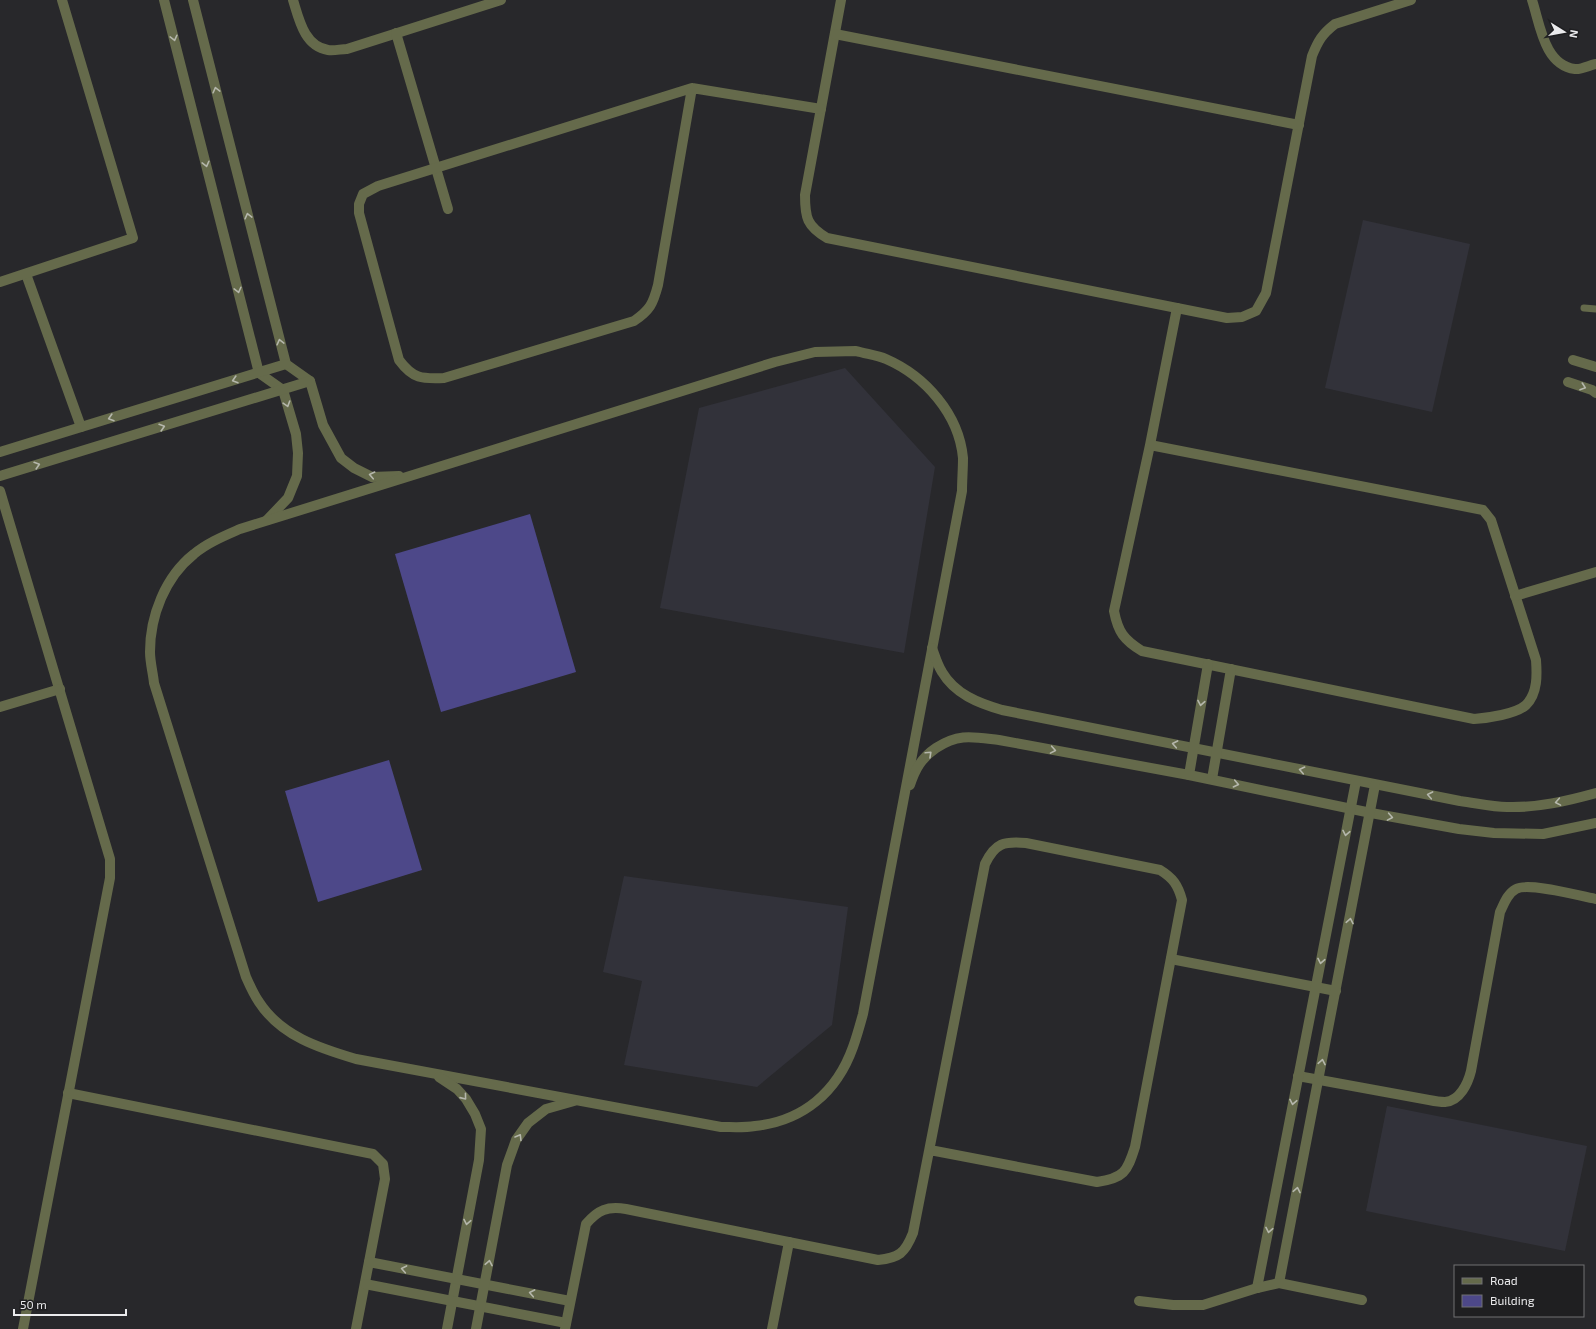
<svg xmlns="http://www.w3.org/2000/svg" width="1596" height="1329" viewBox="0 0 1596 1329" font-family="'Exo 2',sans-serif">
	<rect width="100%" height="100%" fill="#28282b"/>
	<g fill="#32323a">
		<polygon points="1363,220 1470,244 1432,412 1325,388"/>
		<polygon points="845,368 935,467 904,653 660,608 699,408"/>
		<polygon points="624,876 848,907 832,1025 757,1087 624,1065 642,981 603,972"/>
		<polygon points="1387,1106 1587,1146 1565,1251 1366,1211"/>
	</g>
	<g fill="#4d4889">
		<polygon points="530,514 576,672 441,712 395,554"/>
		<polygon points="389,760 422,870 318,902 285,791"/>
	</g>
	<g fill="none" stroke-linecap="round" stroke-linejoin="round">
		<polyline stroke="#656a4b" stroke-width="7" points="1584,308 1596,309"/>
		<g stroke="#656a4b" stroke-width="10">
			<polyline points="164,0 259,373 283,390 296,434 298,453 297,476 288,498 267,520"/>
			<polyline points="193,0 286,364 310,381 323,425 341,458 354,468 372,477 399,476"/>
			<path d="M293,0C299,19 304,46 328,50C334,51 341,49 347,49L501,0"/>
			<path d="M841,0L805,195C805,218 807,226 827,238L1227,318L1242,317L1256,311L1266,293L1312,56C1318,41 1322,34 1335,24L1411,0"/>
			<path d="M1532,0C1540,24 1544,65 1575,69C1581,70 1590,65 1596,64"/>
			<polyline points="396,33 448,209"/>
			<polyline points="835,34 1299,125"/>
			<path d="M692,88L658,285C653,304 650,310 634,321L444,378C422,379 413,379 399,360L359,213V204L363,194L378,186L692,88L821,109"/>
			<polyline points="26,274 81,427"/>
			<polyline points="0,282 133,238 62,0"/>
			<path d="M856,351C866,354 877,355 886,359C925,376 959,414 963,458C963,469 962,481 962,491L863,1014C860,1025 857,1036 853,1047C837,1092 803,1121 755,1126C744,1128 732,1127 721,1127L356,1059C319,1048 281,1036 259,1002C254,995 250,986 246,977L154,683C153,673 150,662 150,652C150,616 165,577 194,554C207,543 224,536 240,529L775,362L815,352Z"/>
			<polyline points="1573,360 1596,367"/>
			<polyline points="1568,382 1592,390 1596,393"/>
			<path d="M1150,445L1483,510L1491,520L1536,660C1537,674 1538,693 1526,705C1516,714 1488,718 1474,719L1142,651C1124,640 1118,632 1114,611L1150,445L1177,308"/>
			<polyline points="0,452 286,364"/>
			<polyline points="0,476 310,381"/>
			<polyline points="0,491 110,859 110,878 23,1329"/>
			<polyline points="1515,596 1596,572"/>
			<path d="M932,648C935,656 937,664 942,672C955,694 978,703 1002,710L1460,801C1476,803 1492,807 1507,807C1537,808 1567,801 1596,793"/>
			<polyline points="0,707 60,689"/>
			<polyline points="1189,775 1208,664"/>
			<polyline points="1212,779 1231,669"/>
			<path d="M910,785C912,779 915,771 919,765C923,759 930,752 936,748C959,733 973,737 999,740L1189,775L1371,813L1459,829L1494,833L1543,834L1596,823"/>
			<polyline points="1171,959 1336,991"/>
			<path d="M1298,1076L1429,1100C1434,1101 1440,1102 1445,1102C1460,1101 1468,1083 1471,1071L1500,912C1504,904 1507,894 1516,889C1529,882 1579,896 1596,899"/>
			<polyline points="439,1077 457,1089 466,1099 475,1114 481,1129 479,1160 447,1329"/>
			<polyline points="68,1093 373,1154 383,1164 385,1179 356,1329"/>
			<polyline points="369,1262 570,1301"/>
			<polyline points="1279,1283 1375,785"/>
			<polyline points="365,1284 566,1323"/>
			<polyline points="1257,1288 1356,781"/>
			<polyline points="1139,1301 1173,1305 1203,1305 1257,1288 1279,1283 1362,1300"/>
			<polyline points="476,1329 507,1165 516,1140 528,1123 546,1109 574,1101"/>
			<path d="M565,1329L586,1224C598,1210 607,1206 626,1209L878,1260C899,1258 905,1253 913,1233L985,864C995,843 1004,841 1026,843L1160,870C1173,878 1178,885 1182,900L1135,1147C1127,1172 1124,1178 1097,1182L930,1150"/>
			<polyline points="772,1329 789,1242"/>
		</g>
	</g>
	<defs><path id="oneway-chevron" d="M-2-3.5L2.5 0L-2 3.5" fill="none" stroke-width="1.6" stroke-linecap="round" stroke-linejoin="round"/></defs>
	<g stroke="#b5b7ac">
		<use href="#oneway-chevron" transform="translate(174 38) rotate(76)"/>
		<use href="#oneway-chevron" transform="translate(216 90) rotate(-104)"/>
		<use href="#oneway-chevron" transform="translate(206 164) rotate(76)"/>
		<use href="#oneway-chevron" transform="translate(248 216) rotate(-104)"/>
		<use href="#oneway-chevron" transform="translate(238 290) rotate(76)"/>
		<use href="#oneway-chevron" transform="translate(280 342) rotate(-104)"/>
		<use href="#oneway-chevron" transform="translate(235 380) rotate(163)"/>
		<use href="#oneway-chevron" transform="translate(1583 387) rotate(19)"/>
		<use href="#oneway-chevron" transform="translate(287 404) rotate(73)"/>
		<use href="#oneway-chevron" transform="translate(111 418) rotate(163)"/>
		<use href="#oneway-chevron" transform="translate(162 427) rotate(-17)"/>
		<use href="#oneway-chevron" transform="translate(37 465) rotate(-17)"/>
		<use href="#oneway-chevron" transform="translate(372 475) rotate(-168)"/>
		<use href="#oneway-chevron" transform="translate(1201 703) rotate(100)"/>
		<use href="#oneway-chevron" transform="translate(1175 744) rotate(-169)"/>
		<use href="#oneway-chevron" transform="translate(1053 750) rotate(10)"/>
		<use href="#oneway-chevron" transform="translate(929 754) rotate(-43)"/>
		<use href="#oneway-chevron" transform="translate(1302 770) rotate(-168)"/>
		<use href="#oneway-chevron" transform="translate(1236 784) rotate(12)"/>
		<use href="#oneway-chevron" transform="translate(1430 795) rotate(-169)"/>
		<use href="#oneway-chevron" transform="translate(1558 802) rotate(170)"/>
		<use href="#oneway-chevron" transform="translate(1390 817) rotate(10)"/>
		<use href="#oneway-chevron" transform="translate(1346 833) rotate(101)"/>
		<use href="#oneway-chevron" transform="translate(1350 921) rotate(-79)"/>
		<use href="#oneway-chevron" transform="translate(1321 961) rotate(101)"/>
		<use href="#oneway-chevron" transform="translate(1322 1062) rotate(-79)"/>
		<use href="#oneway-chevron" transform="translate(464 1097) rotate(51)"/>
		<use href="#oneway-chevron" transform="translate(1293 1102) rotate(101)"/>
		<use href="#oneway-chevron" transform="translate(519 1137) rotate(-59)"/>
		<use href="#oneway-chevron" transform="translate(1297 1190) rotate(-79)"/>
		<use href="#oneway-chevron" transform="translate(467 1222) rotate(101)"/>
		<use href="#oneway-chevron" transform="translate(1269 1230) rotate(101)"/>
		<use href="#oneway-chevron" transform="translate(489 1263) rotate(-79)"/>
		<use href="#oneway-chevron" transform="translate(404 1269) rotate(-169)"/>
		<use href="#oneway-chevron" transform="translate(532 1293) rotate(-169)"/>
	</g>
	<rect x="1454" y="1265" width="130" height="52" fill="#1f1f21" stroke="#717173"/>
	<rect x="1462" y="1278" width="20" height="6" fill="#656a4b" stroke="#717173"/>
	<text x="1490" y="1285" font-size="12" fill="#ebebed">Road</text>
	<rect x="1462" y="1295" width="20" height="12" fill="#4d4889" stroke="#717173"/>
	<text x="1490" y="1305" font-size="12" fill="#ebebed">Building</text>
	<g transform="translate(1564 32) rotate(101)" stroke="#1f1f21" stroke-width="3" paint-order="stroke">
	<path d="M0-3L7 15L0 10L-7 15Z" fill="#ebebed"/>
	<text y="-6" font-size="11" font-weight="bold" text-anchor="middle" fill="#ebebed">N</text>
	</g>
	<path d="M14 1309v6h112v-6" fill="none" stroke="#ebebed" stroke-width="2"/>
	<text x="20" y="1309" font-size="12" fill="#ebebed" stroke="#1f1f21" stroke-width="3" paint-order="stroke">50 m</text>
</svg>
